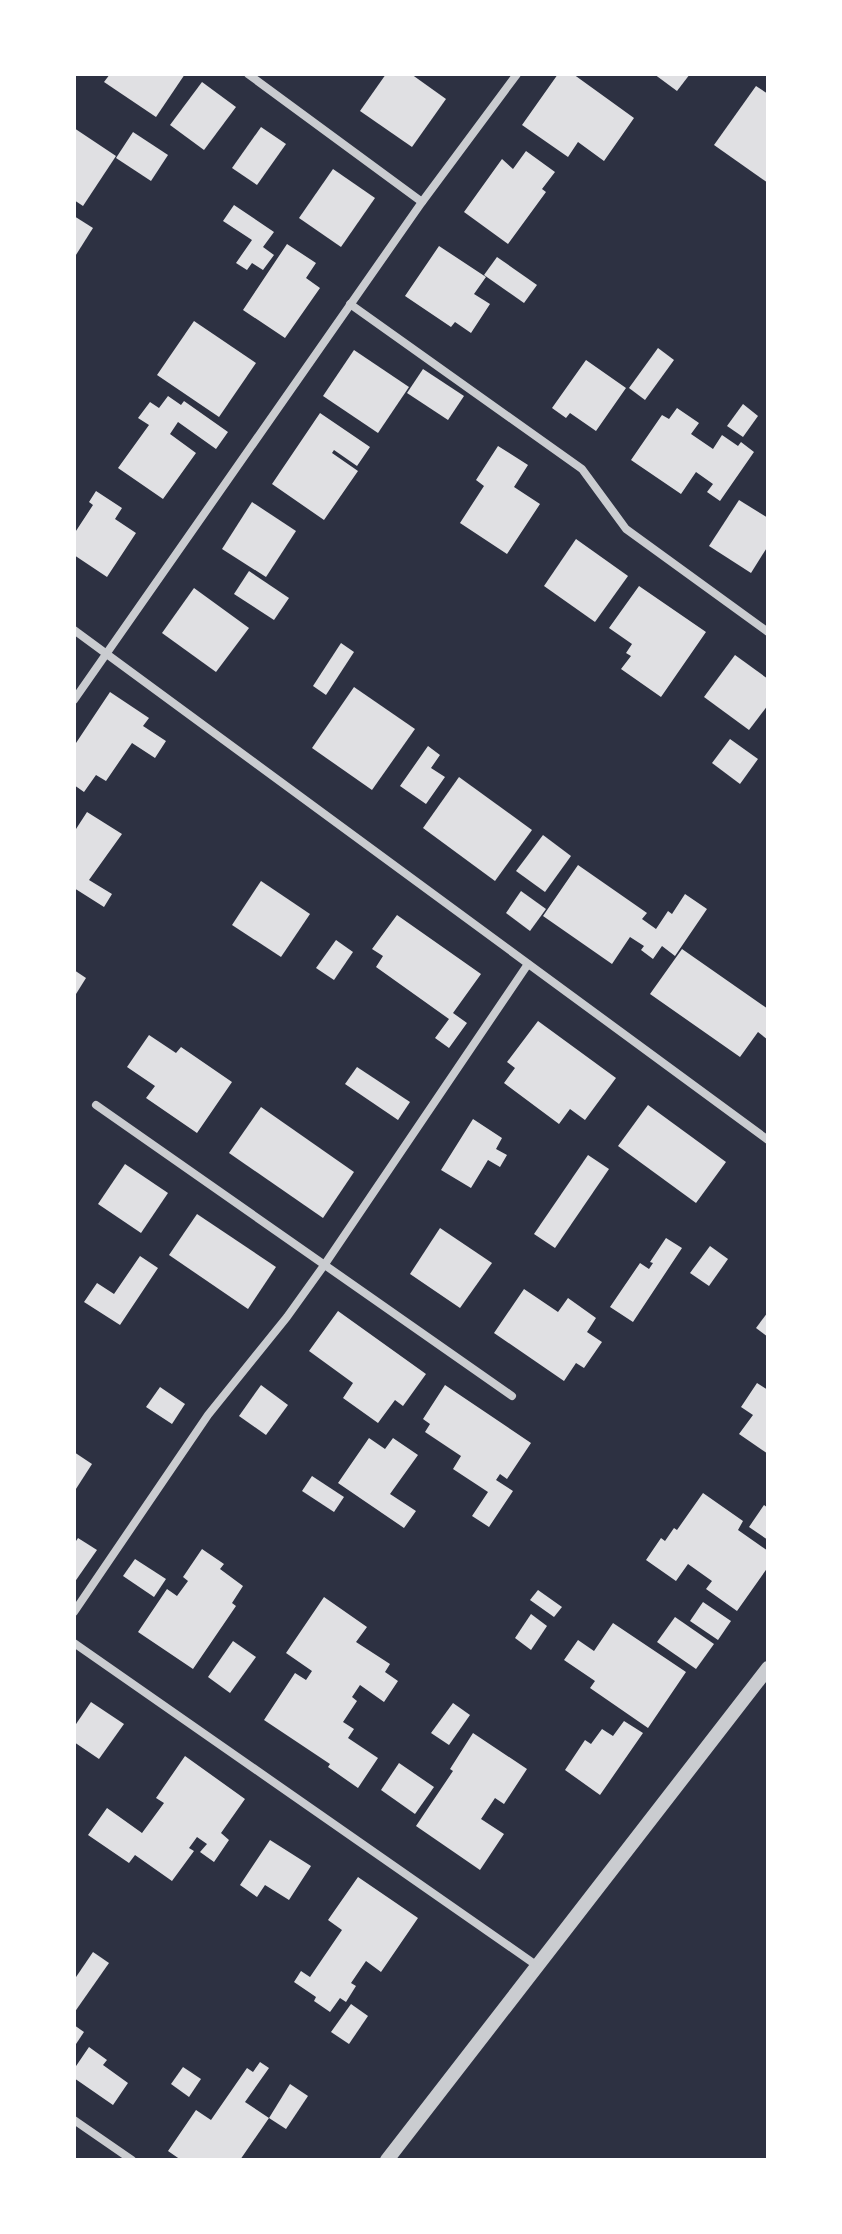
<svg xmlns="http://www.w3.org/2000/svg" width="842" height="2234" viewBox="0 0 842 2234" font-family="Figtree,sans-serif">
	<rect width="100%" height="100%" fill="#2d3142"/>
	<g fill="#e0e0e3">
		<polygon points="110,74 185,74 156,117 104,82"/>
		<polygon points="386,74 411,74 446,99 412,147 360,111"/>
		<polygon points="558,74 573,74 634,118 604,161 578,142 568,157 522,125"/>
		<polygon points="654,74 690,74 677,91"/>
		<polygon points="202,82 236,107 204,150 170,125"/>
		<polygon points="756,86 768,94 768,183 714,145"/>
		<polygon points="261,127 286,144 257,185 232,168"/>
		<polygon points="74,128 116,156 83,206 74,200"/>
		<polygon points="133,132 168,155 151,181 116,158"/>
		<polygon points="526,151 555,172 542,189 546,192 508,244 464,212 502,159 513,169"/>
		<polygon points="333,169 375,198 341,247 299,218"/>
		<polygon points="234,205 274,232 263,247 274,255 263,270 252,263 247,270 236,263 252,240 223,221"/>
		<polygon points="74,216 93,228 74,258"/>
		<polygon points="287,244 316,263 306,278 320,288 285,338 243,310"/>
		<polygon points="439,246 486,277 474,294 490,304 471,333 455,322 451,327 405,296"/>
		<polygon points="497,257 537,285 524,303 484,275"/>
		<polygon points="194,321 256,363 219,417 157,375"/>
		<polygon points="658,348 674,360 645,400 629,388"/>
		<polygon points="354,350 409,387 378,433 323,396"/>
		<polygon points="586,360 626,388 596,431 570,413 566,418 552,408"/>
		<polygon points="423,369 464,396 448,420 407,393"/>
		<polygon points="168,396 181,405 184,401 228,432 216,449 178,422 170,434 196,453 163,499 118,468 149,425 138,418 150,402 159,408"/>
		<polygon points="743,404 758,416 743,437 727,426"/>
		<polygon points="677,408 699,423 691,434 713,449 722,435 738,446 741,442 754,452 720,501 707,492 713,484 696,472 681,494 631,460 662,415 669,419"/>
		<polygon points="320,413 370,447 357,466 334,450 332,453 358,471 324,520 272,484"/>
		<polygon points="498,446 528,465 514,487 540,504 507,554 460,523 484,486 476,480"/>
		<polygon points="96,491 122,508 115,519 136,533 107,577 74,555 74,534 93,505 89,502"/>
		<polygon points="739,500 768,518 768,546 751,573 709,546"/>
		<polygon points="252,502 296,531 266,577 222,549"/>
		<polygon points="576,539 628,576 595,622 544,586"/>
		<polygon points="249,571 289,598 274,620 234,594"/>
		<polygon points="639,586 706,632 661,697 621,669 631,656 626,653 632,644 609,628"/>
		<polygon points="194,588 249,628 216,672 162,633"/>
		<polygon points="341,643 354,652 326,695 313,686"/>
		<polygon points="735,655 768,679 768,705 749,730 704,697"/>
		<polygon points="354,687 415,729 372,790 312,748"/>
		<polygon points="110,692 149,718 143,726 166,741 155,758 132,743 106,781 96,775 84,792 74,785 74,746"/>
		<polygon points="730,739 758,759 740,784 712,763"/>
		<polygon points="428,746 440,755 431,768 445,777 426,804 400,786"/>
		<polygon points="459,777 532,830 495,881 423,828"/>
		<polygon points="87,812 122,834 89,880 112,894 104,907 74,888 74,828 76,829"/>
		<polygon points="543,835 571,856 545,892 516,871"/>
		<polygon points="578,865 647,913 642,919 656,929 668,911 672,914 685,894 707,909 675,956 662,946 653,959 641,950 644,946 630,937 612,964 543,916"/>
		<polygon points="261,881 310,914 281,957 232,925"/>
		<polygon points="521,891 546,909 530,931 506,913"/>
		<polygon points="397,915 481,974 453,1013 467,1023 449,1048 435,1038 449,1019 376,967 383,956 372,949"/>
		<polygon points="336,940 353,952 334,980 316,968"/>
		<polygon points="682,949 768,1009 768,1040 758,1032 740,1057 650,994"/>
		<polygon points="74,970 86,978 76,994 74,992"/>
		<polygon points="538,1021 616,1078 585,1120 570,1109 559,1124 504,1083 515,1068 507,1062"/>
		<polygon points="149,1035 176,1053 181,1047 232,1082 197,1133 146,1098 155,1086 127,1067"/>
		<polygon points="357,1067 410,1102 398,1120 345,1084"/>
		<polygon points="648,1105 726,1162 696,1203 618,1146"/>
		<polygon points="261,1107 354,1172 323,1218 229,1153"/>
		<polygon points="473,1119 502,1138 496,1149 507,1155 500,1167 488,1160 471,1188 441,1170"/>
		<polygon points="588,1155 609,1169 555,1248 534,1234"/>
		<polygon points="125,1164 168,1193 141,1233 98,1204"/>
		<polygon points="197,1214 276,1267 248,1309 169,1255"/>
		<polygon points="440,1228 492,1263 460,1308 410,1274"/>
		<polygon points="666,1238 682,1248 633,1322 610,1307 640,1263 649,1269 653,1263 650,1262"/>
		<polygon points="710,1246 728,1259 709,1286 690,1273"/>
		<polygon points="140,1256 158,1268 120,1325 84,1302 97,1283 114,1294"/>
		<polygon points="524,1289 558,1312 568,1298 596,1318 587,1332 602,1342 584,1368 576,1363 564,1381 494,1333"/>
		<polygon points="338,1311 426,1374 403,1406 395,1400 378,1423 343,1398 353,1383 309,1351"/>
		<polygon points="768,1312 768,1337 756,1328"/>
		<polygon points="757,1383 768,1390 768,1454 739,1434 753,1415 741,1407"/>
		<polygon points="261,1385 288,1405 266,1435 239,1416"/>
		<polygon points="445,1385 531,1443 507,1479 500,1474 496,1480 513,1491 489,1527 472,1516 488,1492 453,1469 461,1456 425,1432 430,1424 423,1419"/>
		<polygon points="160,1387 185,1404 172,1424 146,1407"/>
		<polygon points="369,1438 385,1449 393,1438 418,1455 390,1494 416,1511 404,1528 338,1483"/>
		<polygon points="74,1452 92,1464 74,1492"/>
		<polygon points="312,1476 344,1497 334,1512 302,1491"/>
		<polygon points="703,1493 743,1521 738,1530 768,1551 768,1567 737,1611 706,1589 712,1581 688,1564 676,1581 646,1560 661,1538 665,1541 674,1528 677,1530"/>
		<polygon points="764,1505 768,1508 768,1540 749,1527"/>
		<polygon points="78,1538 97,1550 74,1583 74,1544"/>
		<polygon points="202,1549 224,1564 220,1569 243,1586 232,1603 236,1606 193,1669 138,1632 167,1589 177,1596 188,1581 183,1577"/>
		<polygon points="135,1559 166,1579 154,1597 123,1576"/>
		<polygon points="538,1590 562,1607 554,1617 530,1600"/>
		<polygon points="324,1597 367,1627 356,1642 390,1664 385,1672 398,1681 384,1702 360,1685 352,1697 357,1701 343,1722 354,1729 348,1738 378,1758 358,1788 328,1767 330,1764 264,1720 295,1673 306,1680 312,1671 286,1653"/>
		<polygon points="703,1602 731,1621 718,1640 690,1621"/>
		<polygon points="531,1614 547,1626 531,1650 515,1638"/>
		<polygon points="675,1617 714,1644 696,1669 657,1642"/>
		<polygon points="613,1623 686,1672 648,1728 590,1688 595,1681 564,1660 578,1640 594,1651"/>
		<polygon points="233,1641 256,1657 230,1693 208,1677"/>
		<polygon points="91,1702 124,1724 99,1759 74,1742 74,1727"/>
		<polygon points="453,1703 470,1715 449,1745 431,1733"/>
		<polygon points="624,1721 643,1733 600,1795 565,1770 585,1740 591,1744 602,1729 613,1736"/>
		<polygon points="473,1733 527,1769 504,1804 495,1798 481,1819 504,1834 480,1870 416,1826 453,1771 450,1769"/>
		<polygon points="185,1756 245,1799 221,1833 229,1840 214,1862 200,1852 207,1844 197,1837 189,1848 194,1851 172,1881 135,1855 129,1863 88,1835 107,1808 142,1833 164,1803 156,1798"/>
		<polygon points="399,1763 434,1787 415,1814 381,1790"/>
		<polygon points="270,1840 311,1866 289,1900 265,1885 257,1897 240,1885"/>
		<polygon points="358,1877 418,1918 381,1972 366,1961 351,1983 356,1986 346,2002 340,1998 330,2012 314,2001 316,1997 294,1982 301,1971 310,1977 342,1930 328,1920"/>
		<polygon points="93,1952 109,1963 74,2013 74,1980"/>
		<polygon points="351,2004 368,2016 349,2044 331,2032"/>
		<polygon points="74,2025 84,2032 74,2047"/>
		<polygon points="89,2047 107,2060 103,2065 128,2083 113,2105 74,2078 74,2069"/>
		<polygon points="260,2062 269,2068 245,2102 269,2118 240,2160 181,2160 168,2151 196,2110 211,2120 247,2068 253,2072"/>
		<polygon points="183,2067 201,2079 189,2097 171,2084"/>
		<polygon points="290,2084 308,2096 286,2129 269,2118"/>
	</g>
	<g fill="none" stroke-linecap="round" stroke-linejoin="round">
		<g stroke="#caccd0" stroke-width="8">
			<polyline points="248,74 422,202"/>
			<polyline points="350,304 582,469 626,529 768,632"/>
			<polyline points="74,630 768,1140"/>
			<polyline points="74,700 422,202 517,74"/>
			<polyline points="96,1105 512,1396"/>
			<polyline points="74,1612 208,1415 287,1317 325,1264 528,964"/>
			<polyline points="74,1643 536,1965"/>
			<polyline points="74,2120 132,2160"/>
		</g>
		<polyline stroke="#caccd0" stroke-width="14" points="387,2160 768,1668"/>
	</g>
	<rect width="842" height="2234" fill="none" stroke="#ffffff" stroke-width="152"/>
</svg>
